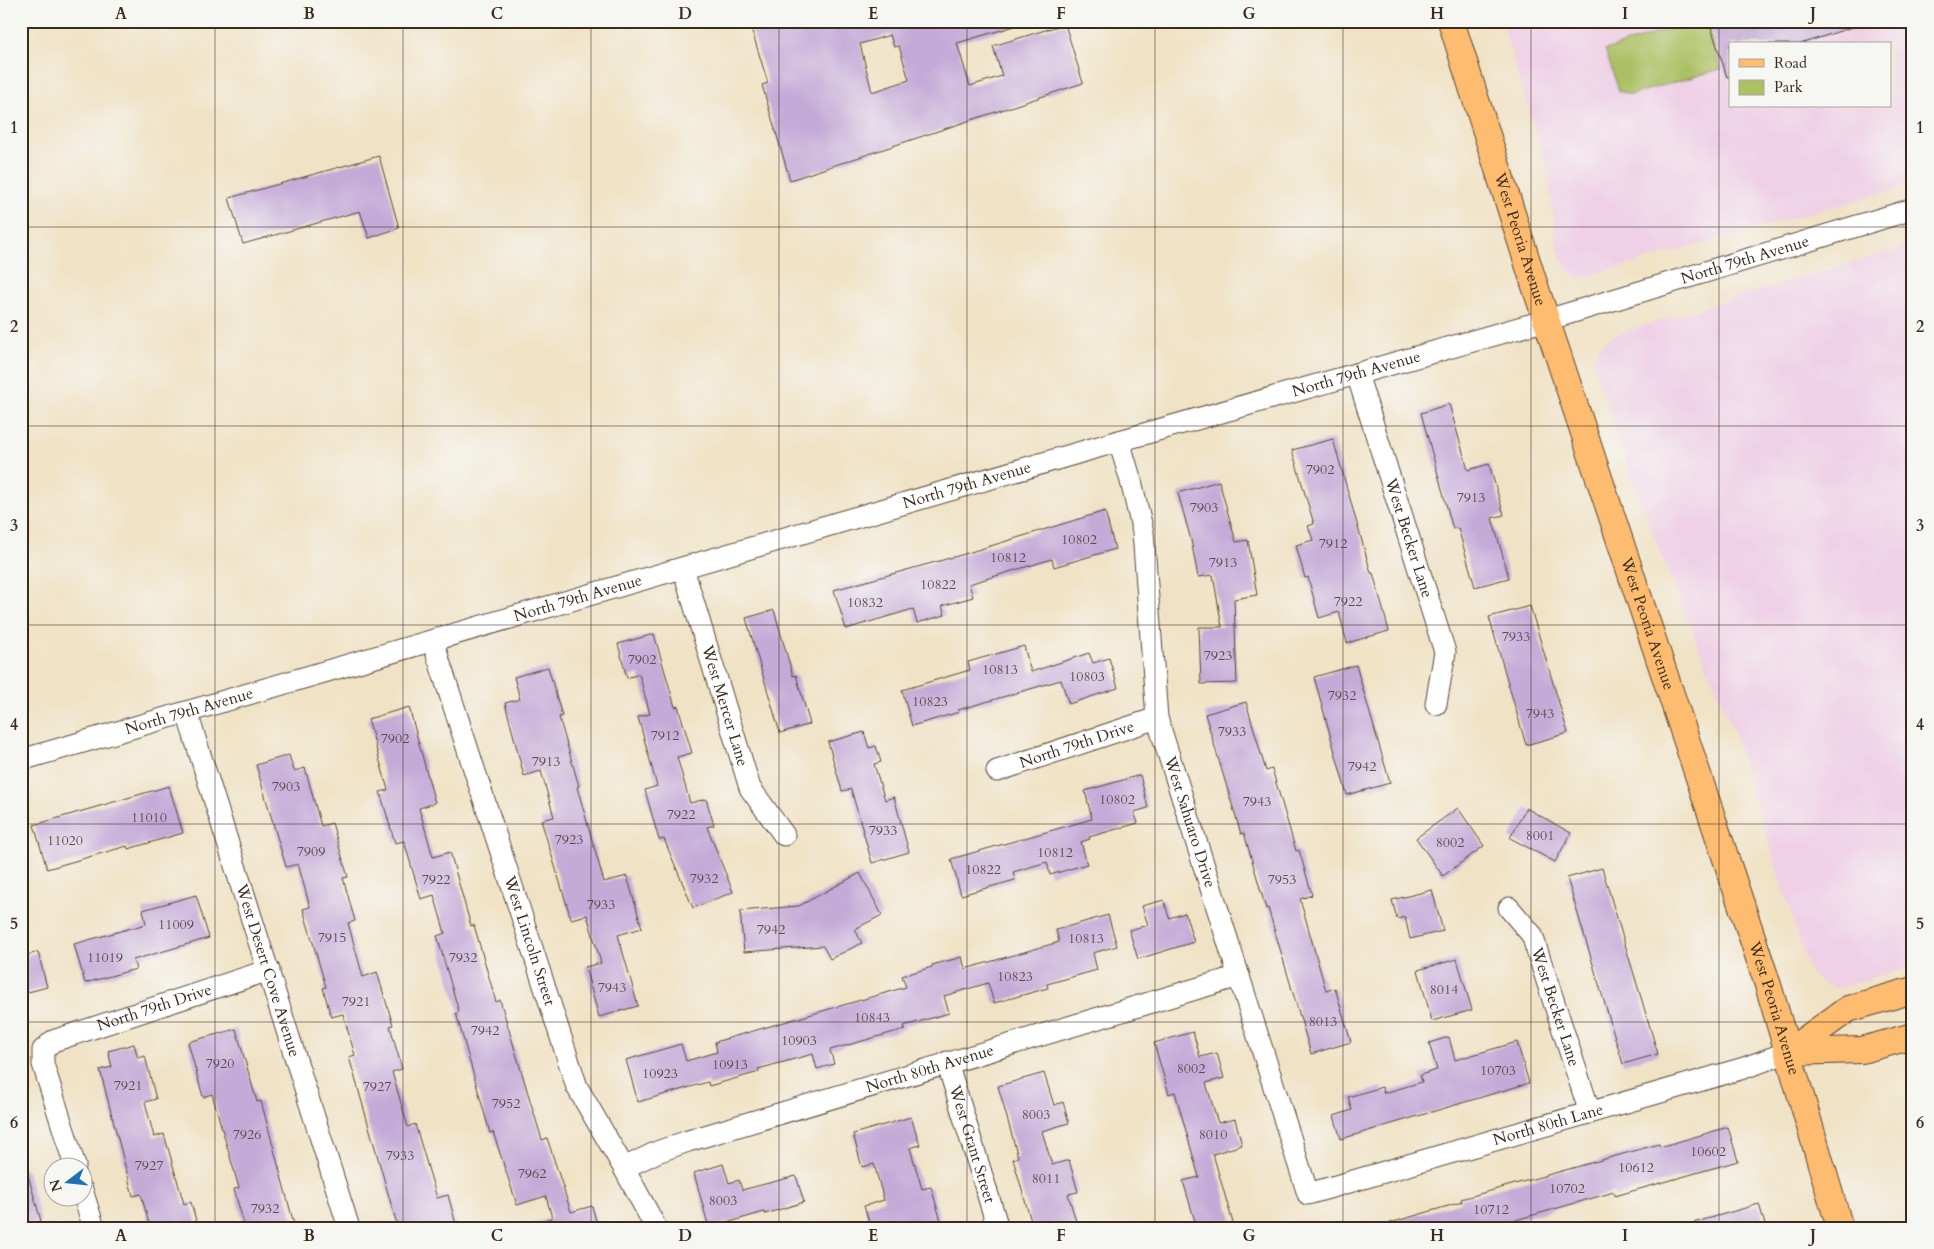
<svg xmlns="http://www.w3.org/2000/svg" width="1934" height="1249" viewBox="0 0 1934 1249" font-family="Cardo,serif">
	<rect width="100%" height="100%" fill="#f6f6f2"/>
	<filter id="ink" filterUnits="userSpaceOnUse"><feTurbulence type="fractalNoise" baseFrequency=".02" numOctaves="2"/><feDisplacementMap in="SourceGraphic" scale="10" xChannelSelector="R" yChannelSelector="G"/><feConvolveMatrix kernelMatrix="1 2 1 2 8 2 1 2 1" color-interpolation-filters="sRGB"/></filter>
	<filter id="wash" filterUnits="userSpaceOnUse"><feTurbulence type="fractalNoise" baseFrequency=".0096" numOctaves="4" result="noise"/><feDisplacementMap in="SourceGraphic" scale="20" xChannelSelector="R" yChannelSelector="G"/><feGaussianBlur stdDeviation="1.12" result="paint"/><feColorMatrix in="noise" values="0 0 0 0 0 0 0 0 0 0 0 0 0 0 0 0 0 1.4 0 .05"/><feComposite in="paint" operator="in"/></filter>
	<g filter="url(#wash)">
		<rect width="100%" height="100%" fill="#f0e2c5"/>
		<g fill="#efd0e6" fill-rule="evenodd">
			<path d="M1501,21H1913V184L1585,277H1579L1570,274L1563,263L1556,244L1548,170ZM1730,44H1890V106H1730Z"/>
			<polygon points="1913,244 1913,966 1847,986 1835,988 1823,984 1809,971 1733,730 1689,624 1631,477 1594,365 1595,357 1600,347 1611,337 1620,333"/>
		</g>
		<polygon fill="#acc064" stroke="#747541" points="1678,21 1706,21 1721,69 1630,95 1619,91 1605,50 1680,26"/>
		<g id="blocks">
			<g fill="#c5aad8" fill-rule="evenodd">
				<path d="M771,21H1014L1015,26L957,43L970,86L1002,76L993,46L1065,24L1083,83L790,180L762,85L768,83L751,28ZM890,35L894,47L899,46L909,80L872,92L860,44Z"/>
				<polygon points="1709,21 1859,21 1859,25 1800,44 1730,44 1730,77 1727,77"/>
				<polygon points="379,156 399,228 369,238 360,211 243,244 229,198"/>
				<polygon points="1449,404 1468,470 1489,464 1504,515 1492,518 1509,578 1475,587 1458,528 1453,529 1421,413"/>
				<polygon points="1333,439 1371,573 1373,573 1389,631 1347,643 1339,612 1319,618 1308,577 1305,578 1296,545 1313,540 1308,526 1314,524 1292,450"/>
				<polygon points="1219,481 1236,542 1248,540 1257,595 1234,599 1237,683 1201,684 1199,627 1222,627 1213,575 1198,577 1191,540 1178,493"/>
				<polygon points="1105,511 1115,549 1054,567 1052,559 969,584 973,597 942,606 945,615 917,623 913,609 846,629 834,590 961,555"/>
				<polygon points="1530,606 1568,733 1526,745 1489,617"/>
				<polygon points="774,610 793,676 796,675 810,724 780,733 746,618"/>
				<polygon points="654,634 675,707 678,706 692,753 677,757 690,803 706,799 714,825 707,827 733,892 693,908 664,839 659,840 645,790 657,786 638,717 650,714 639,674 627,678 618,644"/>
				<polygon points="1024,646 1031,672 1089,653 1093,663 1109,658 1118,688 1069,704 1061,680 958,710 959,712 912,726 902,690 970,670 968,662"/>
				<polygon points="1356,665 1390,783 1347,795 1314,677"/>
				<polygon points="548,667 562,716 559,717 579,786 577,787 604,882 627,876 642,928 618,935 638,1006 599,1017 585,967 601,963 587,915 571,919 541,820 554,817 541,771 524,776 505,703 520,699 514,677"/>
				<polygon points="1246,702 1266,771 1272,769 1296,851 1299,850 1312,895 1300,899 1326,991 1335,988 1351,1042 1311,1054 1268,908 1266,909 1244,833 1241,834 1205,714"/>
				<polygon points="409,707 435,803 419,808 433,857 450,852 471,926 474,925 496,1002 500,1000 542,1140 547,1138 571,1212 592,1206 598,1228 534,1228 533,1223 552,1218 546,1196 517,1205 493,1132 490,1133 456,1013 459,1012 437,936 445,933 434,895 421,899 404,841 395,843 380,792 388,790 368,719"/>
				<polygon points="864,732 869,748 876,746 881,762 874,764 885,800 894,797 909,852 872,863 851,789 842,791 828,742"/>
				<polygon points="289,755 294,771 305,768 321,826 332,823 348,877 343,878 355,921 348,923 363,977 377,972 393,1025 390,1026 402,1069 392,1072 408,1127 415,1124 437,1198 448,1195 457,1228 398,1228 349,1057 355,1055 343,1014 331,1017 323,988 326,987 303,909 310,907 298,864 286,867 256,765"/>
				<polygon points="1140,775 1148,808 1134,812 1138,823 1089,837 1090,839 1081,842 1087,864 1050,875 1047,862 1013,872 1015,880 961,895 951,859 1092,819 1085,791"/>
				<polygon points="169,786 183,833 128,849 127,846 47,869 34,825"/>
				<polygon points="1458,808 1484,846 1443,876 1416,838"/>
				<polygon points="1526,808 1571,833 1555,862 1510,838"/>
				<polygon points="1602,868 1658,1054 1623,1064 1567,878"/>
				<polygon points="860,873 882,915 855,929 862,943 830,959 823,946 744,952 740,911 799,906"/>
				<polygon points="1432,890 1443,931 1410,939 1405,917 1397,919 1392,900"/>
				<polygon points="196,895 209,938 133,960 136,969 85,983 74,944 146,924 143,910"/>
				<polygon points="1164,900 1169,918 1185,913 1194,942 1138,959 1129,930 1148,925 1142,906"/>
				<polygon points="1108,915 1117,946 1093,953 1097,970 1047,984 1048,988 994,1003 988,983 944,996 949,1013 904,1026 905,1029 830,1050 834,1064 817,1069 813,1054 758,1069 759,1072 709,1086 708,1082 638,1102 626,1060 681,1044 686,1061 717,1052 715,1042 906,987 902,976 932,967 932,965 962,957 965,969 1059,942 1056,930"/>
				<polygon points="38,952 47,987 21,994 21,957"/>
				<polygon points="1457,959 1472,1010 1432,1021 1418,970"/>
				<polygon points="236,1029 257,1102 261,1101 295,1228 245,1228 234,1189 239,1188 212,1094 203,1097 188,1042"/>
				<polygon points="1193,1032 1200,1057 1217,1053 1224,1078 1206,1083 1218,1123 1235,1119 1242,1145 1213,1154 1233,1223 1215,1228 1197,1228 1183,1181 1199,1177 1175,1092 1169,1094 1154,1043"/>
				<polygon points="1449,1037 1455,1060 1517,1042 1529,1083 1341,1139 1334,1116 1352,1110 1348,1097 1382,1087 1384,1093 1422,1082 1420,1075 1437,1070 1429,1043"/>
				<polygon points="134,1044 138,1058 145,1056 156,1099 145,1102 154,1137 164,1134 184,1204 191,1202 198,1228 150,1228 141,1194 133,1196 100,1070 112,1067 108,1051"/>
				<polygon points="1044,1073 1054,1105 1063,1102 1069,1123 1042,1131 1052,1165 1069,1160 1078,1192 1068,1194 1078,1228 1033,1228 1013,1159 1018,1157 998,1086"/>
				<polygon points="911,1117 920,1145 910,1148 922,1189 931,1187 943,1228 871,1228 864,1206 884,1200 874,1164 862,1167 853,1134"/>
				<polygon points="1728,1127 1738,1161 1615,1196 1614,1192 1488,1228 1391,1228 1390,1223 1462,1202 1461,1199 1659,1144 1660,1147"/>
				<polygon points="723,1164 729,1183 739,1180 742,1190 796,1176 804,1202 765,1214 764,1212 709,1228 694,1173"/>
				<polygon points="26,1168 41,1221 21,1227 21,1169"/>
				<polygon points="1759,1204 1766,1228 1694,1228 1693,1223"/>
			</g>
		</g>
	</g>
	<g filter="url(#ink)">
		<use href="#blocks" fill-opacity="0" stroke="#564637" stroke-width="1"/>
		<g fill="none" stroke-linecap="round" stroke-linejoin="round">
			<defs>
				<g id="minor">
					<path id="s1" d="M1357,374L1445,652L1436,704"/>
					<path id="s2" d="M1119,441L1131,481L1143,532L1157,718L1308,1194L1744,1068L1788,1052"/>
					<path id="s3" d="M683,568L750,788L784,835"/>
					<path id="s4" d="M433,642L577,1087L624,1168L656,1228"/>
					<path id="s5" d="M187,713L349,1228"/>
					<path id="s6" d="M21,760L1119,441L1547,320L1913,209"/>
					<path id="s7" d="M997,771L1157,718"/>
					<path id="s8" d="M1509,908L1532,935L1590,1113"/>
					<path id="s9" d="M947,1062L998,1228"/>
					<path id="s10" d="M75,1166L43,1064V1050L53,1041L269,970"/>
					<path id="s11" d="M624,1168L657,1152L688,1141L1239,976"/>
					<polyline points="82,1190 94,1228"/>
				</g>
				<g id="major">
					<path id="s12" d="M1451,21L1534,283L1768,985L1840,1228"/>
					<polyline points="1788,1052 1848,1009 1913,990"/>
					<polyline points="1788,1052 1862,1050 1913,1036"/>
				</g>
			</defs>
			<use href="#minor" stroke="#564637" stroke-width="23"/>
			<use href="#major" stroke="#564637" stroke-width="28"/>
			<use href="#minor" stroke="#fff" stroke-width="21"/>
			<use href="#major" stroke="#fdbc70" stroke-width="26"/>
		</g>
	</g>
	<path fill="none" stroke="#3b2a1e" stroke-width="1" stroke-opacity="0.55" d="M215,21V1228M403,21V1228M591,21V1228M779,21V1228M967,21V1228M1155,21V1228M1343,21V1228M1531,21V1228M1719,21V1228M21,227H1913M21,426H1913M21,625H1913M21,824H1913M21,1022H1913"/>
	<g text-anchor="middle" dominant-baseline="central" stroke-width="4" stroke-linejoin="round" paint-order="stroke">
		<g font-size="14" fill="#5e4a4c">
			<text x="1320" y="469">7902</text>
			<text x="1471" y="497">7913</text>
			<text x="1204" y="507">7903</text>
			<text x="1079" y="539">10802</text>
			<text x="1333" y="543">7912</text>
			<text x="1008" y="557">10812</text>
			<text x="1223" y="562">7913</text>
			<text x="938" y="584">10822</text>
			<text x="1348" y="601">7922</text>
			<text x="865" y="602">10832</text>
			<text x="1516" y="636">7933</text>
			<text x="1218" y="655">7923</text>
			<text x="642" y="659">7902</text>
			<text x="1000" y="669">10813</text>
			<text x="1087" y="676">10803</text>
			<text x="1342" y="695">7932</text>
			<text x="930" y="701">10823</text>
			<text x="1540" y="713">7943</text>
			<text x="1232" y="731">7933</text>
			<text x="665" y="735">7912</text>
			<text x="395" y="738">7902</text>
			<text x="546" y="761">7913</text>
			<text x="1362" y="766">7942</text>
			<text x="286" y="786">7903</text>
			<text x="1117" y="799">10802</text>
			<text x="1257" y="801">7943</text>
			<text x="681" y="814">7922</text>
			<text x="149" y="817">11010</text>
			<text x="883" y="830">7933</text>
			<text x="1540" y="835">8001</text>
			<text x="569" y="839">7923</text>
			<text x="65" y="840">11020</text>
			<text x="1450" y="842">8002</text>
			<text x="311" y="851">7909</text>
			<text x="1055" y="852">10812</text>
			<text x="983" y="869">10822</text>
			<text x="704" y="878">7932</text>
			<text x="436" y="879">7922</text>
			<text x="1282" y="879">7953</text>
			<text x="601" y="904">7933</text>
			<text x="176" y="924">11009</text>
			<text x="771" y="929">7942</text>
			<text x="332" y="937">7915</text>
			<text x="1086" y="938">10813</text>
			<text x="105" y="957">11019</text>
			<text x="463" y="957">7932</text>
			<text x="1015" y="976">10823</text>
			<text x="612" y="987">7943</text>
			<text x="1444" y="989">8014</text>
			<text x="356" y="1001">7921</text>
			<text x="872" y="1017">10843</text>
			<text x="1323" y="1021">8013</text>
			<text x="485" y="1030">7942</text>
			<text x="799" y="1040">10903</text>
			<text x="220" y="1063">7920</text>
			<text x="730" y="1064">10913</text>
			<text x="1191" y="1068">8002</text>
			<text x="1498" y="1070">10703</text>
			<text x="660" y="1073">10923</text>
			<text x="128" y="1085">7921</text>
			<text x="377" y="1086">7927</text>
			<text x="506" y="1103">7952</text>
			<text x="1036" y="1114">8003</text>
			<text x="247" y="1134">7926</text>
			<text x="1213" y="1134">8010</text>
			<text x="1708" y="1151">10602</text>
			<text x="400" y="1155">7933</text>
			<text x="149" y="1165">7927</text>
			<text x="1636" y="1167">10612</text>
			<text x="532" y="1173">7962</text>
			<text x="1046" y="1178">8011</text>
			<text x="1567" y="1188">10702</text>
			<text x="723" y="1200">8003</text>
			<text x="265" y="1208">7932</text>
			<text x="1491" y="1209">10712</text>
		</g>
		<g font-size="16" fill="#3b2a1e" stroke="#f6f6f2">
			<text stroke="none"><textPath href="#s12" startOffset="229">West Peoria Avenue</textPath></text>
			<text stroke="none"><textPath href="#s6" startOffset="1795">North 79th Avenue</textPath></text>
			<text stroke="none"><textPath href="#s6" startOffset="1390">North 79th Avenue</textPath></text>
			<text stroke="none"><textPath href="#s6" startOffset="985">North 79th Avenue</textPath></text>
			<text stroke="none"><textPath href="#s1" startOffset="172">West Becker Lane</textPath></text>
			<text stroke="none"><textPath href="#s6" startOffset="580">North 79th Avenue</textPath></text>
			<text stroke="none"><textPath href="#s12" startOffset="634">West Peoria Avenue</textPath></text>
			<text stroke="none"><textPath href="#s3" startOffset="144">West Mercer Lane</textPath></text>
			<text stroke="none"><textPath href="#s6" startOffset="175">North 79th Avenue</textPath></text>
			<text stroke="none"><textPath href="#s7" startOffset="84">North 79th Drive</textPath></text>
			<text stroke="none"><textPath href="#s2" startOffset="390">West Sahuaro Drive</textPath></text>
			<text stroke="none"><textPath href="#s4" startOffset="314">West Lincoln Street</textPath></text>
			<text stroke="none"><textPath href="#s5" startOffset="270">West Desert Cove Avenue</textPath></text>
			<text stroke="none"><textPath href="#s8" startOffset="111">West Becker Lane</textPath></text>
			<text stroke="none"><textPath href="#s10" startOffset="241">North 79th Drive</textPath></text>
			<text stroke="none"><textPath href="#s12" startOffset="1039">West Peoria Avenue</textPath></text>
			<text stroke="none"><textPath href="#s11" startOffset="322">North 80th Avenue</textPath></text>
			<text stroke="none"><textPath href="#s2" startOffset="1030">North 80th Lane</textPath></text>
			<text stroke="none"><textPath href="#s9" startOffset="86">West Grant Street</textPath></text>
		</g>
	</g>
	<rect width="1934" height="1249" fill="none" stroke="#f6f6f2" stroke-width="55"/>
	<rect x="1729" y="42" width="162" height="65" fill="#f6f6f2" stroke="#aba49d"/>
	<rect x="1739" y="59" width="25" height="8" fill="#fdbc70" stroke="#aba49d"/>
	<text x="1774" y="68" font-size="15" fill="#3b2a1e">Road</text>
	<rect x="1739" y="80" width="25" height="15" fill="#acc064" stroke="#aba49d"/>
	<text x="1774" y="92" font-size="15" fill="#3b2a1e">Park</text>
	<g transform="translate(68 1182) rotate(254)"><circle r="24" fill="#f6f6f2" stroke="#aba49d"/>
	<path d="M0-4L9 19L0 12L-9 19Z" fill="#1f6fb2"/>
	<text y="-8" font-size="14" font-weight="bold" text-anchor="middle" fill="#3b2a1e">N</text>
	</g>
	<rect x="28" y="28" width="1878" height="1194" fill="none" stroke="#3b2a1e" stroke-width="2"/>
	<g font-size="16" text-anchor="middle" font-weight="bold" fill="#3b2a1e">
		<text x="121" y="19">A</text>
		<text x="309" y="19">B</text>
		<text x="497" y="19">C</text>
		<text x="685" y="19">D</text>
		<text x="873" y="19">E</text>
		<text x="1061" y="19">F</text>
		<text x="1249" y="19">G</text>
		<text x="1437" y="19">H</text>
		<text x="1625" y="19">I</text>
		<text x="1813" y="19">J</text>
		<text x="14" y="133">1</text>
		<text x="1920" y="133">1</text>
		<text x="14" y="332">2</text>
		<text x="1920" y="332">2</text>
		<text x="14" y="531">3</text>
		<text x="1920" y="531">3</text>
		<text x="14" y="730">4</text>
		<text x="1920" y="730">4</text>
		<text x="14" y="929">5</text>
		<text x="1920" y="929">5</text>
		<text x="14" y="1128">6</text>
		<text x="1920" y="1128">6</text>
		<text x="121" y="1241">A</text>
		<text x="309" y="1241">B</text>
		<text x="497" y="1241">C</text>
		<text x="685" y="1241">D</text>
		<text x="873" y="1241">E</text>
		<text x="1061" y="1241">F</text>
		<text x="1249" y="1241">G</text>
		<text x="1437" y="1241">H</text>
		<text x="1625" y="1241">I</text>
		<text x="1813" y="1241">J</text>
	</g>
</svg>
